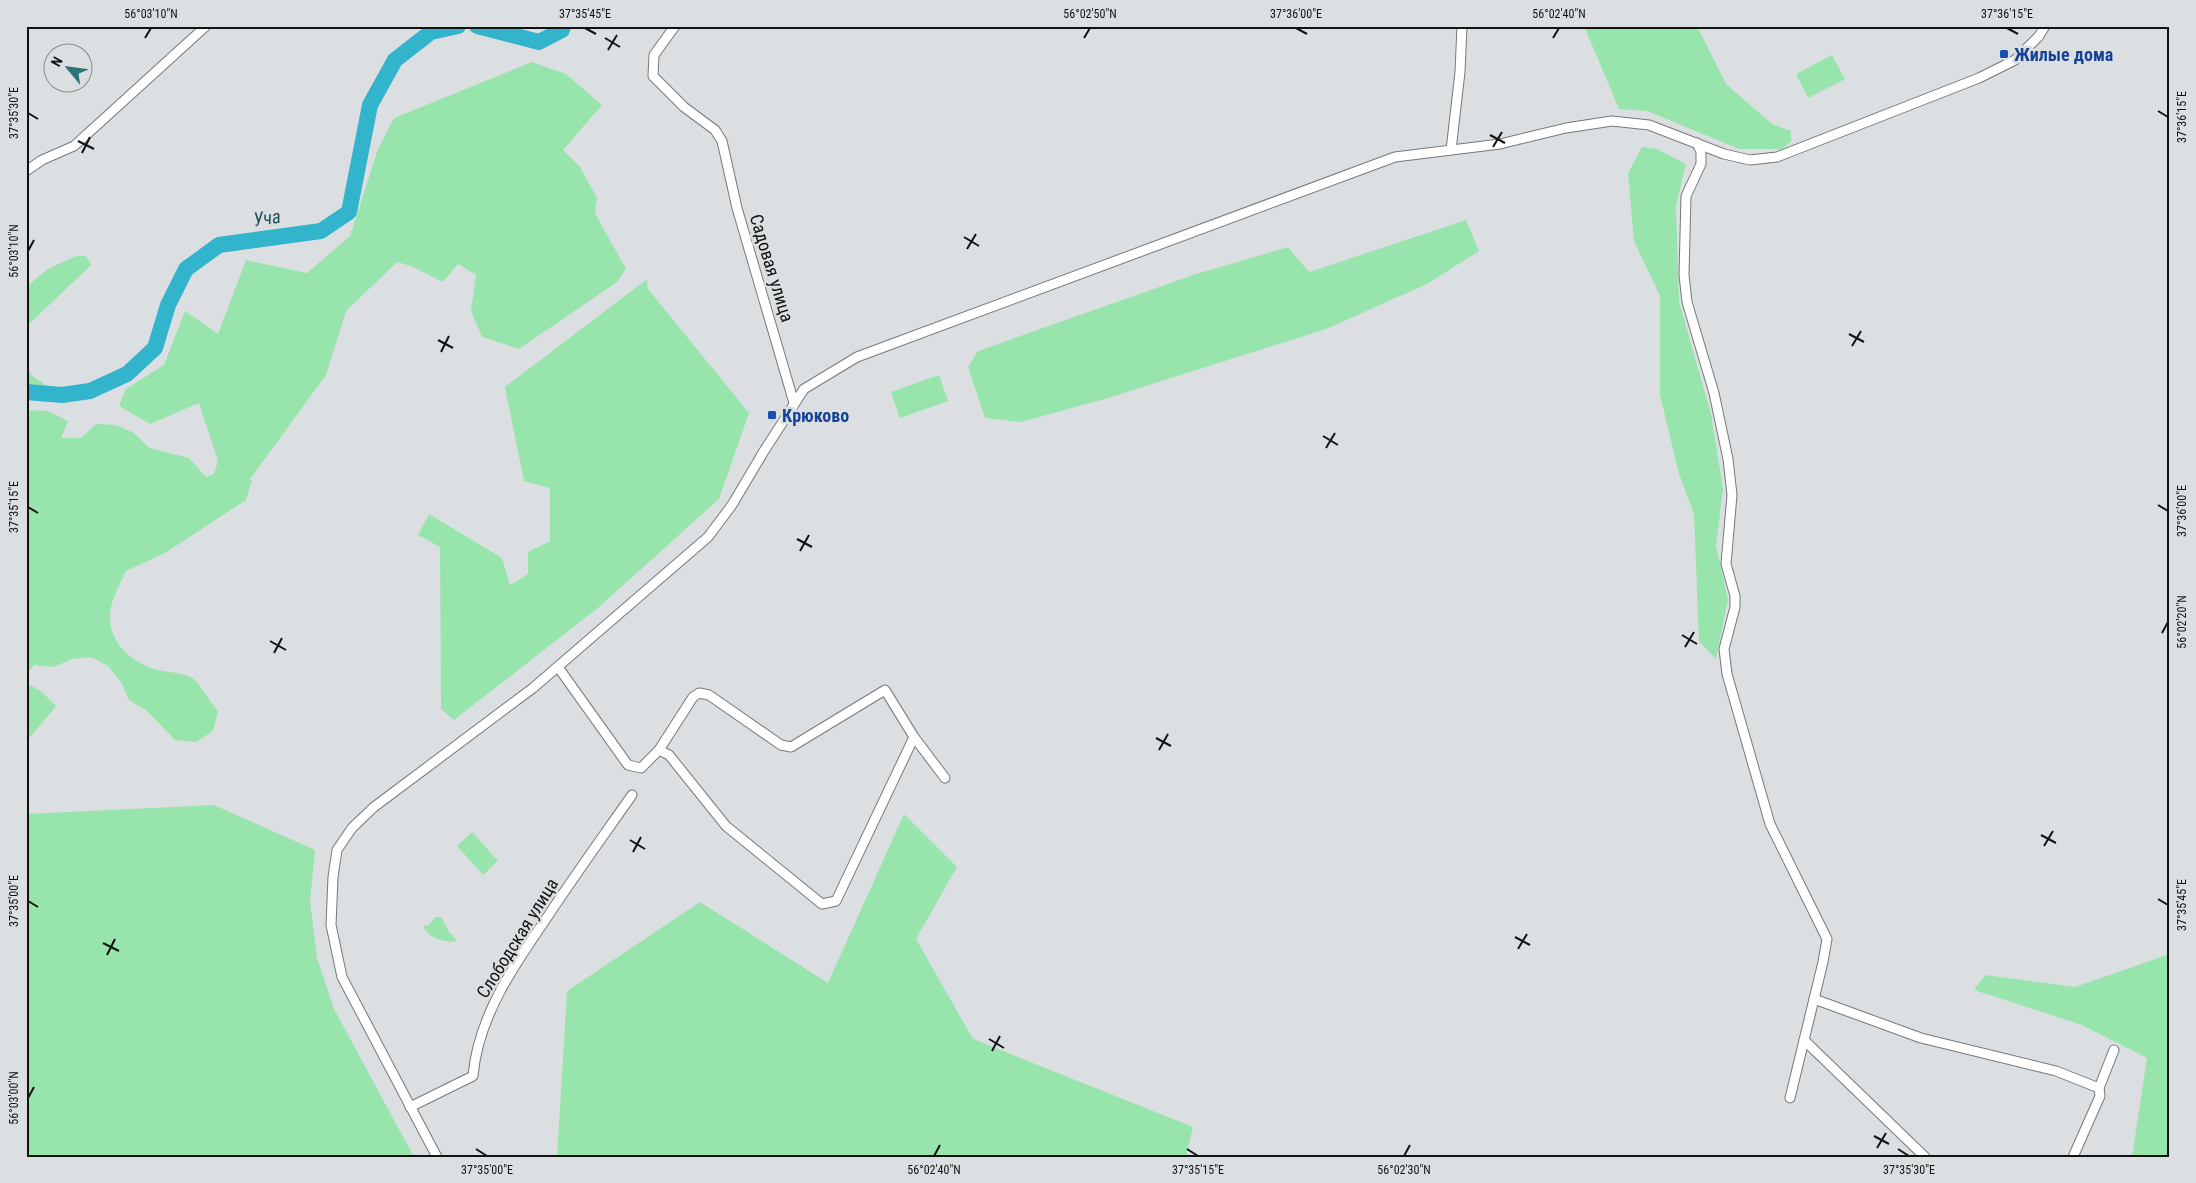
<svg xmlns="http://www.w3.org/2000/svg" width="2196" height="1183" viewBox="0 0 2196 1183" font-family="'Roboto Condensed',sans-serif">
	<rect width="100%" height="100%" fill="#dcdfe1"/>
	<g fill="#97e5ac">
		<polygon points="1584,26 1697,26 1726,84 1772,124 1791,131 1791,141 1782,149 1739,149 1647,111 1619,109"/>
		<polygon points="1832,55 1845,79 1808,98 1796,74"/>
		<path d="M532,62L566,74L602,105L563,150L580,167L597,198L595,213L626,269L617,282L519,349L482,337L471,311L476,275L458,264L443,282L411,266L397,262L346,311L326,375L250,479L252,480L246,500L165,553L126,571C121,582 114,595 111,607C105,636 125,658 151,668C165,673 179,671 192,678C199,682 211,704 218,711L213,731L196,742L175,740L147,711L129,700L121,682L108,666L91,657L72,659L54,667L34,665L26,676V410L48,411L68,421L61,438H81L96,424L116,425L134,433L149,448L189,458L206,477L214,474L218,461L199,403L150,424L119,406L126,389L164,365L185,311L218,334L246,260L307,273L350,236L378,149L394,118Z"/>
		<polygon points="1642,147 1657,149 1686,164 1676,206 1679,301 1711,414 1723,489 1716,546 1728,599 1716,659 1699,641 1694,514 1679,474 1660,395 1660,296 1634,241 1628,173"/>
		<polygon points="1466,220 1479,251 1427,284 1326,329 1108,398 1021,422 985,418 968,367 978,351 1196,274 1288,247 1309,272"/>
		<polygon points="76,256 86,256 91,265 26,327 26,287 48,269"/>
		<polygon points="647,279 648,289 749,413 719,499 599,607 454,720 441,709 440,547 418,535 429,514 502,558 510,585 528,574 528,552 550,541 550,488 524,481 505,387"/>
		<polygon points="26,365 32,376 49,387 40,392 26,390"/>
		<polygon points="939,375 948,401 900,418 891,392"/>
		<polygon points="26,683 41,691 56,706 26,742"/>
		<polygon points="214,805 315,850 310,901 317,958 334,1009 414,1157 26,1157 26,814"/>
		<polygon points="904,814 957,867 916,939 973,1039 1193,1127 1186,1157 557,1157 567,991 700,902 828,983"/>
		<polygon points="472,832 498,861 483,875 457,846"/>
		<path d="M435,917H441L449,932L456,939L455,942C441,941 430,939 423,926L429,925Z"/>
		<polygon points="2170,954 2170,1157 2132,1157 2147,1058 2082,1025 1974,990 1985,975 2075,987"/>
	</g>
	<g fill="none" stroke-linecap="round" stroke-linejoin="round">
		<g stroke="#31b4cc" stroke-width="16">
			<polyline points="477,26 539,42 562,30 563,26"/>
			<polyline points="26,392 62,395 90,391 127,374 155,348 168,305 186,269 219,245 321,231 349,212 370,105 395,60 431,32 458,26"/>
		</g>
		<defs>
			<g id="street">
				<polyline points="675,26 654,55 653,76 684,107 715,130 722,141 737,208 794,403"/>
				<polyline points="1697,143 1701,152 1701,164 1686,196 1684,275 1687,302 1714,393 1728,459 1732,495 1726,564 1735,596 1735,607 1724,649 1727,674 1770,824 1827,939 1823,962 1790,1098"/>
				<polyline points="1451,150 1460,72 1462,26"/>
				<polyline points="26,171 42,160 74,146 206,26"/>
				<polyline points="558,667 628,765 641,768 659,750 669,755 726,826 822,904 836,901 914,737 945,778"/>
				<polyline points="659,750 693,697 699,693 709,695 781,745 791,747 885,690 914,737"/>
				<polyline points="1814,999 1921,1038 2056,1071 2099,1088"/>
				<polyline points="1804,1040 1925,1157"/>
				<path d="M410,1107L473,1076C478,1016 515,964 548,916C575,875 604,835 632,795"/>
				<polyline points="437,1157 342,977 331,925 333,877 337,850 352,828 374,807 533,688 708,537 732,505 764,451 804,389 857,357 1395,157 1500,144 1566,128 1612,121 1649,125 1724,154 1750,160 1777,157 1979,78 2015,60 2039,36 2045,26"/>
				<polyline points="2073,1157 2100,1096 2099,1088 2114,1050"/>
			</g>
		</defs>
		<use href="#street" stroke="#76787a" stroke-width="11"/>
		<use href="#street" stroke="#fff" stroke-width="9"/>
	</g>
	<path fill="none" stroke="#111212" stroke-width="2" d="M585,28L596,34M1296,28L1307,34M2007,28L2018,34M145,38L151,28M605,38L620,47M1084,38L1090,28M1553,38L1559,28M608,50L617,35M2158,111L2168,117M28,113L38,119M1490,135L1505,143M78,141L94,149M1493,147L1502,132M82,153L90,137M964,237L979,246M967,249L976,234M28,251L34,240M1849,334L1864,342M438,340L453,348M1852,346L1861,331M441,352L449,336M1323,436L1338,445M1326,448L1335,433M2158,505L2168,511M28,507L38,513M797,539L812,547M800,551L809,535M2162,633L2168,622M1682,635L1697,644M270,641L286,650M1685,647L1694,632M274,653L282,638M1156,738L1171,746M1159,750L1168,734M2041,835L2056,843M630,840L645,849M2044,846L2053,831M633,852L641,837M2158,899L2168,905M28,901L38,907M1515,937L1530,945M103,943L119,951M1518,949L1527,934M107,955L115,939M989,1039L1004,1048M992,1051L1000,1036M28,1098L34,1087M1874,1136L1889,1144M1877,1148L1886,1133M476,1149L487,1156M1187,1149L1198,1156M1898,1149L1909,1156M934,1156L940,1145M1404,1156L1410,1145"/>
	<g fill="#1a4fb4" stroke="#dcdfe1" stroke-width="2">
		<rect x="1999" y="49" width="10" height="10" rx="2.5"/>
		<rect x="767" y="410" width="10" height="10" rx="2.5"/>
	</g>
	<g text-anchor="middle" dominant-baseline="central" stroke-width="5" stroke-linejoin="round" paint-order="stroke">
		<g font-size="18" font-weight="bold" fill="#164399" stroke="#dcdfe1" text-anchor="start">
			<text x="2014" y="54">Жилые дома</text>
			<text x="782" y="415">Крюково</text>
		</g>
		<g font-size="18" fill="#111212" stroke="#dcdfe1">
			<text transform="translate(772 268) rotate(73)">Садовая улица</text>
			<text transform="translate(517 938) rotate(-58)">Слободская улица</text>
		</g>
		<g font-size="19" font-style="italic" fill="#1d525c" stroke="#dcdfe1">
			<text transform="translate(267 218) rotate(-8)">Уча</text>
		</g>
	</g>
	<rect width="2196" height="1183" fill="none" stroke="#dcdfe1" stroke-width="55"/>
	<g transform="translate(68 68) rotate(299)"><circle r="24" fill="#dcdfe1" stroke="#8b8d8e"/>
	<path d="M0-4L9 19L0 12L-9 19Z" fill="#297476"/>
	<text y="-8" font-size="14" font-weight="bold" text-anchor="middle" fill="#111212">N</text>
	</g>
	<rect x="28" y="28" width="2140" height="1128" fill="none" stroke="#111212" stroke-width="2"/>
	<g font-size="12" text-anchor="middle" fill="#111212">
		<text x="151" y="18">56°03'10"N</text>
		<text x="585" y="18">37°35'45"E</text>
		<text x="1090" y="18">56°02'50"N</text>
		<text x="1296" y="18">37°36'00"E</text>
		<text x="1559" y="18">56°02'40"N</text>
		<text x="2007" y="18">37°36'15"E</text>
		<text transform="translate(14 113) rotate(-90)" y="4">37°35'30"E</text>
		<text transform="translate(2182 117) rotate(-90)" y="4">37°36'15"E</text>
		<text transform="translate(14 251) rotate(-90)" y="4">56°03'10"N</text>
		<text transform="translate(14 507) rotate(-90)" y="4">37°35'15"E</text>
		<text transform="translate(2182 511) rotate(-90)" y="4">37°36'00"E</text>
		<text transform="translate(2182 622) rotate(-90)" y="4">56°02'20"N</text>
		<text transform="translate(14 901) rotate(-90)" y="4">37°35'00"E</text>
		<text transform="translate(2182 905) rotate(-90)" y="4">37°35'45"E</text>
		<text transform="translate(14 1098) rotate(-90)" y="4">56°03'00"N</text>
		<text x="487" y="1174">37°35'00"E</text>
		<text x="934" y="1174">56°02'40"N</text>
		<text x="1198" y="1174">37°35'15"E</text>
		<text x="1404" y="1174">56°02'30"N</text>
		<text x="1909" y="1174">37°35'30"E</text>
	</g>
</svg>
